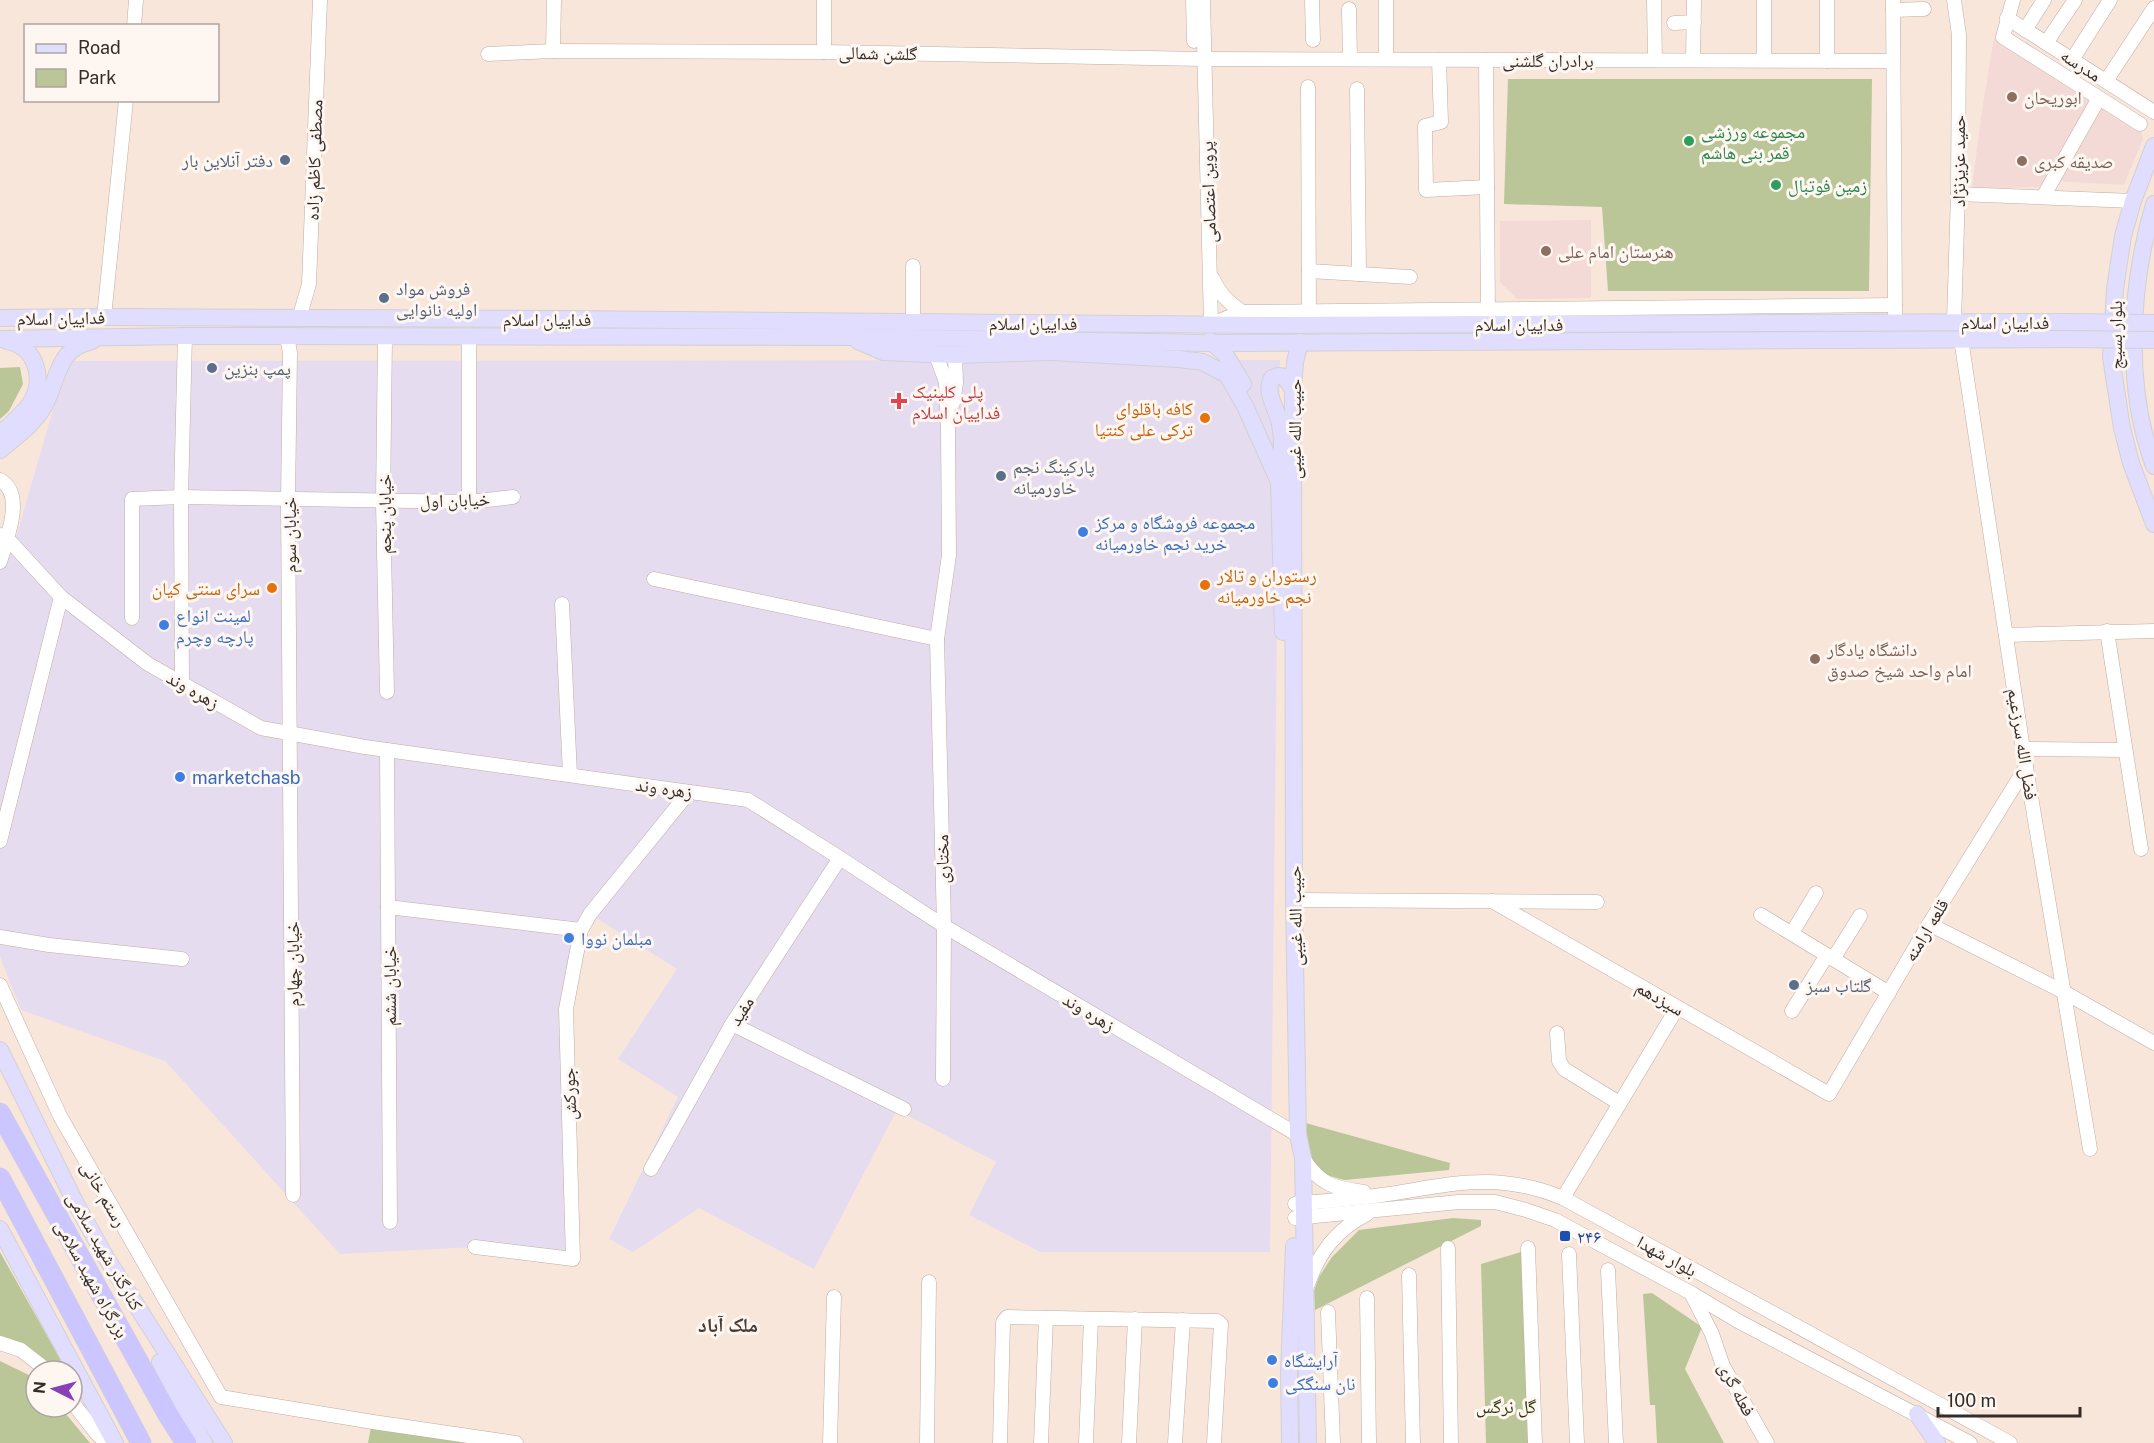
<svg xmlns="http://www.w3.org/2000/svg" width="2154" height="1443" viewBox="0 0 2154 1443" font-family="'Public Sans','Noto Naskh Arabic',sans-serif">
	<rect width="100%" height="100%" fill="#f9e6db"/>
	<polygon fill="#e6dcf0" points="1280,360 1270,1252 1040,1252 969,1215 996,1162 897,1110 814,1269 699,1208 633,1252 609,1239 678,1097 618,1059 677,969 590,914 566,1009 573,1259 475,1247 340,1254 165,1061 21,1010 0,957 0,541 14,544 67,361"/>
	<g fill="#f4dad6">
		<polygon points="1994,38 2052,76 2139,124 2143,139 2124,185 2055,181 2049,187 1972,188 1981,117"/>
		<polygon points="1591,220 1591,298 1517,299 1500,282 1500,221"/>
	</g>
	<g fill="#bac697">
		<polygon points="1508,79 1872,79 1869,291 1608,291 1602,207 1504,204"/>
		<polygon points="20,367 23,384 9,411 0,419 0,368"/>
		<path d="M1302,1122L1450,1163L1449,1170L1345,1180C1305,1171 1307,1159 1302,1122Z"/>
		<polygon points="1453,1218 1481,1220 1481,1226 1315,1310 1314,1291 1319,1277 1332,1257 1359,1230"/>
		<path d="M0,1252L67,1371H56C40,1354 23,1343 0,1336Z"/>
		<polygon points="1521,1252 1529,1443 1486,1443 1481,1264"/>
		<polygon points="1652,1293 1702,1327 1685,1369 1724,1443 1657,1443 1655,1405 1650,1405 1643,1294"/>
		<polygon points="0,1361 33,1377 36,1380 36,1407 60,1407 90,1443 0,1443"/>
		<polygon points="371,1427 471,1443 368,1443"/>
	</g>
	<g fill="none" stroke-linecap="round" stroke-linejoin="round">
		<defs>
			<g id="minor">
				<polyline points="1193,0 1194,41"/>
				<polyline points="1203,0 1211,324 1242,312 1895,305"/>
				<polyline points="1312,0 1313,40"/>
				<polyline points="1654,0 1655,60"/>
				<polyline points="1764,0 1764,60"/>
				<polyline points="1827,0 1827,61"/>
				<polyline points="1893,0 1895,313"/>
				<polyline points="1954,0 1959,35 1958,194 1954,321"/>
				<polyline points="2013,0 2003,37 2140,124"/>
				<polyline points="1349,9 1350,59"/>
				<polyline points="1893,10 1924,9"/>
				<polyline points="2007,18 2154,112"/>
				<polyline points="1674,23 1694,22"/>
				<polyline points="134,26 136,0"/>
				<polyline points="2025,30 2044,0"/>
				<polyline points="2046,43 2075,0"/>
				<polyline points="553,51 554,0"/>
				<polyline points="824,52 824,0"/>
				<polyline points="488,54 553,51 824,52 1203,59 1893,61"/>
				<polyline points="1386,59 1386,1"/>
				<polyline points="1439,60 1441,122 1425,126 1426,190 1487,187"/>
				<polyline points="1486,60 1488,316"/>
				<polyline points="1693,60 1694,0"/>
				<polyline points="2072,60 2110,0"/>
				<polyline points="2106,81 2154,8"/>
				<polyline points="1308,87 1309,311"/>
				<polyline points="1357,89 1359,274"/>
				<polyline points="1958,194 2133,201"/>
				<polyline points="2043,197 2099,98"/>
				<polyline points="1309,271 1410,277"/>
				<path d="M1213,279C1220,296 1233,306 1248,316"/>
				<polyline points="104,317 126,100"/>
				<polyline points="299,319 309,284 320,0"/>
				<polyline points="913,322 913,266"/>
				<polyline points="287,336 290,353 288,500 293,1195"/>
				<polyline points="385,337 383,502 387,692"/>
				<polyline points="1961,339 2023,749 2090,1149"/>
				<polyline points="936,355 946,382 948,431 949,555 937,639 944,926 943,1079"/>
				<polyline points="953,403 956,383 955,355"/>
				<path d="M0,480C26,494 6,540 0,562"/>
				<polyline points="469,502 469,337"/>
				<polyline points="0,535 6,537 61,597 148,664 261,728 365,747 748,800 840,858 944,926 1298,1135"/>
				<polyline points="654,579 937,639"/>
				<polyline points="562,604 570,775"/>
				<polyline points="132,618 132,499 181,497 469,502 513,497"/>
				<polyline points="2107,631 2141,849"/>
				<polyline points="2006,635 2154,631"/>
				<polyline points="182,683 181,497 185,336"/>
				<polyline points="2023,749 2125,750"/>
				<polyline points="387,750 390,1222"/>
				<polyline points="0,841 61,597"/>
				<polyline points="1294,900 1597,902"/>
				<polyline points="1492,901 1829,1094 1929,924 2026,767"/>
				<polyline points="388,907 581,930"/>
				<polyline points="1761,915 1889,993"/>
				<polyline points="1929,924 2064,992 2154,1043"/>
				<polyline points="1792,933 1816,893"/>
				<polyline points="0,937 49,945 182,959"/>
				<polyline points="1833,959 1860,916"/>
				<polyline points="0,985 60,1116 221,1397 373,1422 516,1443"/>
				<polyline points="1792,1011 1827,955"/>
				<polyline points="732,1024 904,1109"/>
				<polyline points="1557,1033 1559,1061 1564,1069 1619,1103"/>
				<path d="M1303,1158C1320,1185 1334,1188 1364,1192"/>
				<polyline points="651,1169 732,1024 840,858"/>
				<polyline points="1563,1198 1677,1008"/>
				<path d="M1295,1204C1324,1201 1353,1199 1382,1195C1450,1185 1495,1170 1563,1198L2010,1443"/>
				<polyline points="1295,1218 1459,1202 1495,1202 1526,1210 1555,1220 1691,1293 1738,1321 1970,1443"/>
				<polyline points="475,1247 573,1259 566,1009 581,930 590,914 689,792"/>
				<polyline points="1448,1248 1451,1443"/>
				<polyline points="1528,1248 1535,1443"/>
				<polyline points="1569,1254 1577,1443"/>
				<polyline points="1608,1270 1616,1443"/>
				<polyline points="1409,1275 1413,1443"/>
				<path d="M1308,1284C1319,1252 1337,1229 1367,1214"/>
				<polyline points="1691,1293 1712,1334 1723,1366 1767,1443"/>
				<polyline points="1367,1298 1369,1443"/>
				<polyline points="1328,1312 1333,1443"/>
				<polyline points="0,1343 21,1350 48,1371"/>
				<polyline points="72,1402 97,1434 107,1443"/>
				<polyline points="830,1443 834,1297"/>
				<polyline points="927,1443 929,1282"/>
				<polyline points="1000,1443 1003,1322 1007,1317 1217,1321 1221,1324 1214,1443"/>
				<polyline points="1041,1443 1046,1318"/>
				<polyline points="1086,1443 1091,1319"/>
				<polyline points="1129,1443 1135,1319"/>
				<polyline points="1175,1443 1183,1320"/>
			</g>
			<g id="major">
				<polyline points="2154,146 2133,201 2123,236 2115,289 2111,357 2122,428 2131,463 2154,524"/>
				<path d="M2154,204C2130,285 2124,385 2154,466"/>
				<polyline points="0,318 104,317 558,319 1263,325 2067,322"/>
				<polyline points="0,339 185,336 849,337 1210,343 2066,339"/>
				<polyline points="858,341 883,352 955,355 1052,352 1179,359 1203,362 1227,375 1245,406 1279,482"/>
				<polyline points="1210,341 1225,354 1243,384"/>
				<polyline points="1300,342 1295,362 1293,390 1294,900 1298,1135 1303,1158 1308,1443"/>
				<path d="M0,434C10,425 22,415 30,404C46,380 36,346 7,341"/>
				<path d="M0,450C14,438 33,425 43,408C59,381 55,349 92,341"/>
				<polyline points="1276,472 1279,482 1283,632"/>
				<path d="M1279,481C1281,462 1284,442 1280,424C1277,408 1264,393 1272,378L1278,376L1285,377L1293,390"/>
				<polyline points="0,1050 75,1202 105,1256 224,1443"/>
				<polyline points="0,1229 115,1443"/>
				<polyline points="160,1362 204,1443"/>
				<polyline points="1917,1414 1937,1443"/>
				<polyline points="1290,1443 1289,1372 1294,1246"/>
			</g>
			<g id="highway">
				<polyline points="0,1113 168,1415 186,1443"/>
				<polyline points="0,1178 141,1443"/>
			</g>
		</defs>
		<use href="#minor" stroke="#bfada2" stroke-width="15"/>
		<use href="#major" stroke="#d2d1d0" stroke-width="18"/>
		<use href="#highway" stroke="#d2d1d0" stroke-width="21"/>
		<use href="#minor" stroke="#fff" stroke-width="14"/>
		<use href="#major" stroke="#e0ddff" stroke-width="16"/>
		<use href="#highway" stroke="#cbc6ff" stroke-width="20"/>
		<defs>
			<g id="major-bridge">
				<polyline points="2067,322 2154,323"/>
				<polyline points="2066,339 2154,340"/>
			</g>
		</defs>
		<use href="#major-bridge" stroke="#d2d1d0" stroke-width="18" stroke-linecap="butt"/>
		<use href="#major-bridge" stroke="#e0ddff" stroke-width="16"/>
	</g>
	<g fill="#8d6e63" stroke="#fef6f1" stroke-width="2">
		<circle cx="2012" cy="97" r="6"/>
		<circle cx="2022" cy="161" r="6"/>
		<circle cx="1546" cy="251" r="6"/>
		<circle cx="1815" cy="659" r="6"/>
	</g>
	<g fill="#2e9e5b" stroke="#fef6f1" stroke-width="2">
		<circle cx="1689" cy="141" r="6"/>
		<circle cx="1776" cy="185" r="6"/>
	</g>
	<g fill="#5c6f8a" stroke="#fef6f1" stroke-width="2">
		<circle cx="285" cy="160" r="6"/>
		<circle cx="384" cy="298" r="6"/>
		<circle cx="212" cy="368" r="6"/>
		<circle cx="1001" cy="476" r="6"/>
		<circle cx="1794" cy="985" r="6"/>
	</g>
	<path fill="#e0444e" stroke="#fef6f1" stroke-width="2" d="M896 392h6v6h6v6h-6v6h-6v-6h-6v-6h6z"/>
	<g fill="#e8710a" stroke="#fef6f1" stroke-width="2">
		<circle cx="1205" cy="418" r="6"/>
		<circle cx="1205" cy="585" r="6"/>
		<circle cx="272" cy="588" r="6"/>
	</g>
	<g fill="#3f7fe0" stroke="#fef6f1" stroke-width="2">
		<circle cx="1083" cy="532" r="6"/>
		<circle cx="164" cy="625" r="6"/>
		<circle cx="180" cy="777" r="6"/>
		<circle cx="569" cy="938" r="6"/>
		<circle cx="1272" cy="1360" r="6"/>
		<circle cx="1273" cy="1383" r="6"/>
	</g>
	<rect fill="#1a4fb4" stroke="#fef6f1" stroke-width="2" x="1559" y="1230" width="12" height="12" rx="3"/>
	<g text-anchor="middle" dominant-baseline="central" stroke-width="6" stroke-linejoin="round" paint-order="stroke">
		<g font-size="18" fill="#332c28" stroke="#fef6f1">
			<text transform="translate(878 53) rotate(1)">گلشن شمالی</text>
			<text x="1548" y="60">برادران گلشنی</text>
			<text transform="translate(2081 65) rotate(33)">مدرسه</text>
			<text transform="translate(314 160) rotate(-88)">مصطفی کاظم زاده</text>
			<text transform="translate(1958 161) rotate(-90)">حمید عزیزنژاد</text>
			<text transform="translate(1208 192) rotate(-92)">پروین اعتصامی</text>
			<text transform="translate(61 318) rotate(-1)">فداییان اسلام</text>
			<text x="547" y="319">فداییان اسلام</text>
			<text x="2005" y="322">فداییان اسلام</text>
			<text x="1033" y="323">فداییان اسلام</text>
			<text x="1519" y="324">فداییان اسلام</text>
			<text transform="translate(2115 335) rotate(-90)">بلوار بسیج</text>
			<text transform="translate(1294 429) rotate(-90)">حبیب الله غیبی</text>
			<text transform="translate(455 500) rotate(-2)">خیابان اول</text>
			<text transform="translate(384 514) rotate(-90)">خیابان پنجم</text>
			<text transform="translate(289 535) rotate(-90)">خیابان سوم</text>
			<text transform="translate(193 690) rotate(30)">زهره وند</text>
			<text transform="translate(2023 744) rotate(81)">فضل الله سرزعیم</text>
			<text transform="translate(664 788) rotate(8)">زهره وند</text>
			<text transform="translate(942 859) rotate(-91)">مختاری</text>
			<text transform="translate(1295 916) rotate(-91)">حبیب الله غیبی</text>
			<text transform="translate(1926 930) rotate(-59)">قلعه ارامنه</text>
			<text transform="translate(292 964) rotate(-90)">خیابان چهارم</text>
			<text transform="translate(389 986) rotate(-90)">خیابان ششم</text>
			<text transform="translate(1660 998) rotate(30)">سیزدهم</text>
			<text transform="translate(741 1011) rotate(-58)">مفید</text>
			<text transform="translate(1089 1012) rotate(31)">زهره وند</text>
			<text transform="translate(569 1094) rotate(-92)">جورکش</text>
			<text transform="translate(104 1194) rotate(60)">رستم خانی</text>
			<text transform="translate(105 1251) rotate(60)">کنارگذر شهید سلامی</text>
			<text transform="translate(1667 1256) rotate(29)">بلوار شهدا</text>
			<text transform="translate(92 1279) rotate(61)">بزرگراه شهید سلامی</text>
			<text transform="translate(1737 1389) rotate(62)">فعله گری</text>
		</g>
		<g font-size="18" fill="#785e54" stroke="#fef6f1" text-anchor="start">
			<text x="2024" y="97">ابوریحان</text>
			<text x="2034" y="161">صدیقه کبری</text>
			<text x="1558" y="251">هنرستان امام علی</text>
			<text x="1827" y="649">دانشگاه یادگار<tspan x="1827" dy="21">امام واحد شیخ صدوق</tspan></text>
		</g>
		<g font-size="18" fill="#27864d" stroke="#fef6f1" text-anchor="start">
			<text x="1701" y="131">مجموعه ورزشی<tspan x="1701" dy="21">قمر بنی هاشم</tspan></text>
			<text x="1788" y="185">زمین فوتبال</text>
		</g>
		<g font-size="18" fill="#4e5e75" stroke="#fef6f1" text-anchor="start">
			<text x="273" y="160" text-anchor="end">دفتر آنلاین بار</text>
			<text x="396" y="288">فروش مواد<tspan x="396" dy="21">اولیه نانوایی</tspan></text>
			<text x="224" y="368">پمپ بنزین</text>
			<text x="1013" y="466">پارکینگ نجم<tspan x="1013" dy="21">خاورمیانه</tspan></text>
			<text x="1806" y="985">گلتاب سبز</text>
		</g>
		<g font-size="18" fill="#be3a42" stroke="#fef6f1" text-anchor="start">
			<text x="912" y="391">پلی کلینیک<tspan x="912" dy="21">فداییان اسلام</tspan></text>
		</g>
		<g font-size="18" fill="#c56008" stroke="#fef6f1" text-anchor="end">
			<text x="1193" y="408">کافه باقلوای<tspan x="1193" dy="21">ترکی علی کنتیا</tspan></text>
			<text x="1217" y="575" text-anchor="start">رستوران و تالار<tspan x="1217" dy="21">نجم خاورمیانه</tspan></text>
			<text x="260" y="588">سرای سنتی کیان</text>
		</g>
		<g font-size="18" fill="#366cbe" stroke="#fef6f1" text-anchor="start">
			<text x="1095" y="522">مجموعه فروشگاه و مرکز<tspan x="1095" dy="21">خرید نجم خاورمیانه</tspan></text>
			<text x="176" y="615">لمینت انواع<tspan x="176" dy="21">پارچه وچرم</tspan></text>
			<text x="192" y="777">marketchasb</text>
			<text x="581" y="938">مبلمان نووا</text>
			<text x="1284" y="1360">آرایشگاه</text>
			<text x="1285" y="1383">نان سنگکی</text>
		</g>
		<g font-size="18" fill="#164399" stroke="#fef6f1" text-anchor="start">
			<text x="1577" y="1236">۲۴۶</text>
		</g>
		<g font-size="18" fill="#303908" stroke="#fef6f1">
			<text x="1506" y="1406">گل نرگس</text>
		</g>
		<g font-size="20" font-weight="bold" fill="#4a3b32" stroke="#fef6f1">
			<text x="728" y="1325">ملک آباد</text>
		</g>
	</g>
	<rect x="24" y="24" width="195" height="78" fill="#fef6f1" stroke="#ada5a1" stroke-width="1.5"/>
	<rect x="36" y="44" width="30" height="9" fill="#e0ddff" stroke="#ada5a1" stroke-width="1.5"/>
	<text x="78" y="54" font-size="18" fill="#332c28">Road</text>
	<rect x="36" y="69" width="30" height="18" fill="#bac697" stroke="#ada5a1" stroke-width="1.5"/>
	<text x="78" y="84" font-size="18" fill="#332c28">Park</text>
	<g transform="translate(54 1389) rotate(276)"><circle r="28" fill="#fef6f1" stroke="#ada5a1" stroke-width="1.5"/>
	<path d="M0-4.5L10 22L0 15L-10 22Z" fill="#8641b5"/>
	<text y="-9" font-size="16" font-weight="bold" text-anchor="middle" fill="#332c28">N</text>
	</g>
	<path d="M1938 1407v9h142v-9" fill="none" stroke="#332c28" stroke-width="3"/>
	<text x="1947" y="1407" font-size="18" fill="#332c28" stroke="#fef6f1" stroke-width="4.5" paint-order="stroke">100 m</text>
</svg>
